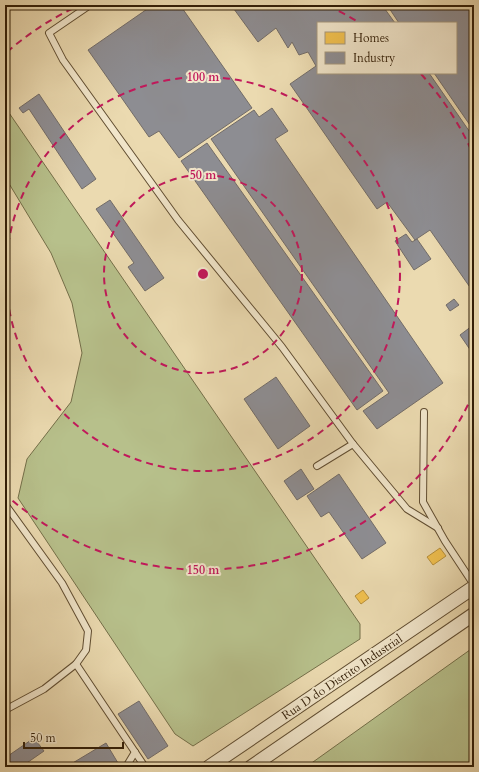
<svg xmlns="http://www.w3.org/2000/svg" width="479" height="772" viewBox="0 0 479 772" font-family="Cardo,serif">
	<rect width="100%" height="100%" fill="#ebdab0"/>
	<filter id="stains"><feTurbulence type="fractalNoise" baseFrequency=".005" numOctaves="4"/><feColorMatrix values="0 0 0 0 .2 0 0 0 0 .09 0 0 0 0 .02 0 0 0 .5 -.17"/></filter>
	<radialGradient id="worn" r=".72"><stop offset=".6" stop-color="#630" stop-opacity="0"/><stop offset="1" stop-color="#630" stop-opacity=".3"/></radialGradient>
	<g fill="#b7c08b" stroke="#746f49">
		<polygon points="5,107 360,624 360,639 193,746 175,734 18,498 27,459 71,402 82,353 72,303 51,253 5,177"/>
		<polygon points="474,647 474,767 306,767"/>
	</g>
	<g fill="#f2c14e" stroke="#b89039">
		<polygon points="440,548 446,556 433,565 427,557"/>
		<polygon points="363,590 369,598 361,604 355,596"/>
	</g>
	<g fill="#8d8d92" stroke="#726c68">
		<polygon points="153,5 180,5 252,108 179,158 159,131 149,137 88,50"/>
		<polygon points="231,5 382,5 395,23 318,23 318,73 429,73 474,138 474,293 430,230 415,240 387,202 377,209 290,84 316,66 308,52 299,55 292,42 288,48 276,28 258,42"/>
		<polygon points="387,5 474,5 474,131 434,73 456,73 456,23 399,23"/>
		<polygon points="39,94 96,179 82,189 29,109 23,113 19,108"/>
		<polygon points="272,108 288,131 275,139 443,383 377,429 363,411 389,393 211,139 254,110 259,117"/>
		<polygon points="207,143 383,391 357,410 181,161"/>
		<polygon points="110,200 164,278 145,291 128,267 134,263 96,209"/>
		<polygon points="406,234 412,242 417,239 431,259 414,270 395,241"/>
		<polygon points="454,299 459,305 450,311 446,305"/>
		<polygon points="472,326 474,329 474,349 471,351 460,335"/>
		<polygon points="276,377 310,426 278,449 244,399"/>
		<polygon points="301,469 314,489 297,500 284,481"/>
		<polygon points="339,474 386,543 362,559 329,512 321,517 307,496"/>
		<polygon points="139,701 168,746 148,759 118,714"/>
		<polygon points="34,738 44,751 21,767 10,767 5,758"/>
		<polygon points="106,743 118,763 111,767 66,767"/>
	</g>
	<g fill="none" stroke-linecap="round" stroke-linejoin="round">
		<defs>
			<g id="lane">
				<polyline points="90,5 49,33 63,60 178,220 282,347 353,444 407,509 438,528"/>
				<polyline points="424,412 423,502 445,541 474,585"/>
				<polyline points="317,466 353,444"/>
				<polyline points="5,504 62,583 88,631 86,650 76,664"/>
				<polyline points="5,710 44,689 76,664 145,767"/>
				<polyline points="126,767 135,752"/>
			</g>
			<g id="street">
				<polyline points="209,767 474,587"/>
				<polyline points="251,767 474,614"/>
			</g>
		</defs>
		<use href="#lane" stroke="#604d31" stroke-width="8"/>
		<use href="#street" stroke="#604d31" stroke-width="15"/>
		<use href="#lane" stroke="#f2e7cc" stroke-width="6"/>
		<use href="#street" stroke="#f2e7cc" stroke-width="13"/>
	</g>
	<g fill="none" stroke="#c2185b" stroke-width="2" stroke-dasharray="7 5">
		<circle cx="203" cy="274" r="99"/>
		<circle cx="203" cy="274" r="197"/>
		<path d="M473 394A296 296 0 0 1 7 496M7 52A296 296 0 0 1 78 6M328 6A296 296 0 0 1 360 23M421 74A296 296 0 0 1 473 154"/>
	</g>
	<g text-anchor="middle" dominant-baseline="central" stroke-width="4" stroke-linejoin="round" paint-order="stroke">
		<g font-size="12" fill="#321e07" stroke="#f2e7cc">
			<text transform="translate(342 677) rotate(-34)">Rua D do Distrito Industrial</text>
		</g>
	</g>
	<circle cx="203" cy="274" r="6" fill="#c2185b" stroke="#f2e7cc" stroke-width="2"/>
	<g font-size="12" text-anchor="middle" font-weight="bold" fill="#c2185b" stroke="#f2e7cc" stroke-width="4" stroke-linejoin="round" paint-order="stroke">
		<text x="203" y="81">100 m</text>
		<text x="203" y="179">50 m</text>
		<text x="203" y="574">150 m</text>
	</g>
	<rect width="479" height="772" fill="none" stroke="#ebdab0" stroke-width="20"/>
	<rect x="6" y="6" width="467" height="760" fill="none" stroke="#321e07" stroke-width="2"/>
	<rect x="10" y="10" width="459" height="752" fill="none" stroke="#321e07"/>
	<rect x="317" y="22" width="140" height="52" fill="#f2e7cc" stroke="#a5977d"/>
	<rect x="325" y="32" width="20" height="12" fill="#f2c14e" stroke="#a5977d"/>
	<text x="353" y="42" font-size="12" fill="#321e07">Homes</text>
	<rect x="325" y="52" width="20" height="12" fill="#8d8d92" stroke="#a5977d"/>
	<text x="353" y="62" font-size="12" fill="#321e07">Industry</text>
	<path d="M24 742v6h99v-6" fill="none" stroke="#321e07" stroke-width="2"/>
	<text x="30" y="742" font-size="12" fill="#321e07" stroke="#f2e7cc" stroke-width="3" paint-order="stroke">50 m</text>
	<rect width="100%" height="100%" filter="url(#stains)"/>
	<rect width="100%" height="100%" fill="url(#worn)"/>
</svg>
